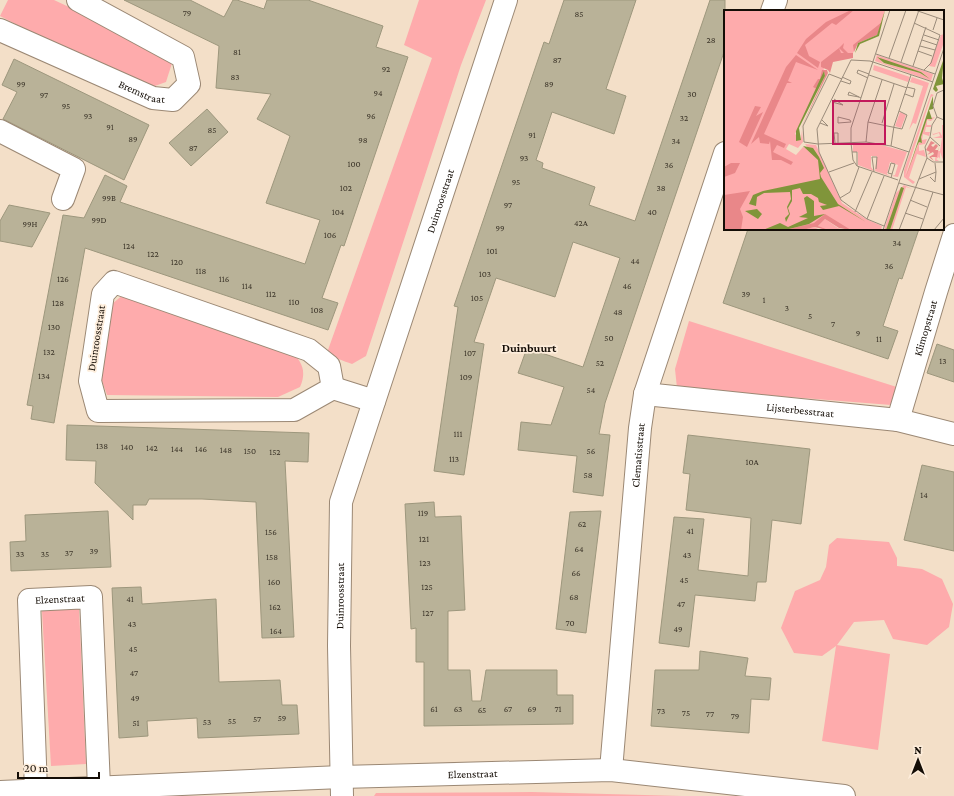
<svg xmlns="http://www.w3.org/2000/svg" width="954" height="796" viewBox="0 0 954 796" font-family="'Crimson Pro',serif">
	<rect width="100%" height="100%" fill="#f3dfc8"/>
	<g fill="#feabac">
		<polygon points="8,0 54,0 163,51 172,63 166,82 152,87 122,79 0,16"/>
		<path d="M419,0H486L461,65L366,356L352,364C344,361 332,358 328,350L432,58L404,45Z"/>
		<path d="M124,294L290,349C302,362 307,371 300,387L278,397L107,395L101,378L112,304Z"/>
		<polygon points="689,321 903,389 891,405 677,388 675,369"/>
		<polygon points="837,538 889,542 897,558 897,566 922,569 942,579 953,604 949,627 927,645 893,639 884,620 854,622 837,645 890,654 878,750 822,741 836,646 822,656 794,653 781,628 795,591 820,580 826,567 829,545"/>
		<polygon points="79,608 86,764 51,766 42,611"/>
		<polygon points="532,792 682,796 374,796 376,793"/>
	</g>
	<g fill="#b9b298" stroke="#9d977d">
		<polygon points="124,0 190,0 224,17 233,0 237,0 264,9 267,0 308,0 383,26 376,47 408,57 344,246 341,245 322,298 338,303 328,330 85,248 54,423 31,419 33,406 27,405 63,215 84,218 105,175 127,186 120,202 305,264 320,220 266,203 290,136 257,119 271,94 216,88 219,46"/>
		<polygon points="564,0 636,0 606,89 626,96 614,134 552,112 536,160 543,163 542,168 595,187 589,205 635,221 710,0 725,0 725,49 605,403 599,434 610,435 603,496 573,492 577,456 518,450 521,422 551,425 564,387 518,373 527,348 583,367 620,258 573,242 555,297 496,278 474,342 484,344 464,475 434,471 458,307 454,306 544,42 549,44"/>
		<polygon points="14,59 149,125 124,180 3,119 17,92 2,85"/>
		<polygon points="207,109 228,132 191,166 169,143"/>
		<polygon points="9,205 50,213 32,247 0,241 0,221"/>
		<polygon points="748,229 919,229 902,279 899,278 883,326 898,331 888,359 723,303"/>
		<polygon points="937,344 954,350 954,382 927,373"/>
		<polygon points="67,425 309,433 308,462 285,461 294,637 262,638 256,502 202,499 149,499 146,505 133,505 133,520 95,483 96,461 66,460"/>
		<polygon points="688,435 810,449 801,524 772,520 766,582 757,582 755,601 695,595 689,647 659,643 674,517 704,519 698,570 748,576 751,518 686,510 690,474 683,473"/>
		<polygon points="922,465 954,472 954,551 904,540"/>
		<polygon points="434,502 435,517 461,516 465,610 448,611 448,670 470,670 472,701 481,701 486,670 557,670 557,695 573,695 573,724 424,726 424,662 416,662 416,628 411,629 405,504"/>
		<polygon points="108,511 111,567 11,571 10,542 26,541 25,515"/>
		<polygon points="601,511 586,633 556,629 570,512"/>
		<polygon points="141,587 142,604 216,599 219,682 280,680 282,705 297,705 299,734 198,738 197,718 147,721 148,736 119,738 112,588"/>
		<polygon points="700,651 748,658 745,676 771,678 769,700 751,699 749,733 651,726 655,670 699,670"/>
	</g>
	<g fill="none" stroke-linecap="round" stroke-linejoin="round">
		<defs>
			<g id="minor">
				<polyline points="772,11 776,0"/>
				<path id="s1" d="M0,30L153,98L173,100L189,84L183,57L78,0"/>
				<polyline points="0,131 74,169 63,199"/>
				<polygon points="114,282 309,350 329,366 333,388 294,410 98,411 90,381 103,294"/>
				<polyline points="333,388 374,401"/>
				<path id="s2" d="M645,394L898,420L954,434"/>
				<path id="s3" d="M898,420L936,292L954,235"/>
				<path id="s4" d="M611,770L640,428L645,394L725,153"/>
				<path id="s5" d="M36,790L29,600L91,597L99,787"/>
				<path id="s6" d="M0,792L341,777L611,770L844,796"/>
				<path id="s7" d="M342,796L339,646L341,502L506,0"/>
			</g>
		</defs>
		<use href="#minor" stroke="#9b8874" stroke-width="24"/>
		<use href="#minor" stroke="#fff" stroke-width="22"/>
	</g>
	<g text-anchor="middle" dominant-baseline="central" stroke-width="3.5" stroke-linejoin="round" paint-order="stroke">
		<g font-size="9" fill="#3d362a">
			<text x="187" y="13">79</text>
			<text x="579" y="14">85</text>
			<text x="711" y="40">28</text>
			<text x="237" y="52">81</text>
			<text x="557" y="60">87</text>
			<text x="386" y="69">92</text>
			<text x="235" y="77">83</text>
			<text x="21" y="84">99</text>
			<text x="549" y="84">89</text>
			<text x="378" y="93">94</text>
			<text x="692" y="94">30</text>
			<text x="44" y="95">97</text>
			<text x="66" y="106">95</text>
			<text x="88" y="116">93</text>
			<text x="371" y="116">96</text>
			<text x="684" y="118">32</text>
			<text x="110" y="127">91</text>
			<text x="212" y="130">85</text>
			<text x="532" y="135">91</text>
			<text x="133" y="139">89</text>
			<text x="363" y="140">98</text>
			<text x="676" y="141">34</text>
			<text x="193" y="148">87</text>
			<text x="524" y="158">93</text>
			<text x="354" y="164">100</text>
			<text x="669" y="165">36</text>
			<text x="516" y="182">95</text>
			<text x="346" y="188">102</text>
			<text x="661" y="188">38</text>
			<text x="109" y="198">99B</text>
			<text x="508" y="205">97</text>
			<text x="338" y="212">104</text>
			<text x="652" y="212">40</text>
			<text x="99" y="220">99D</text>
			<text x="581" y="223">42A</text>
			<text x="30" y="224">99H</text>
			<text x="500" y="228">99</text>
			<text x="330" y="235">106</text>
			<text x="897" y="243">34</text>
			<text x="129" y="246">124</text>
			<text x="492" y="251">101</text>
			<text x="153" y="254">122</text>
			<text x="635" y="261">44</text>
			<text x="177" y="262">120</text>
			<text x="889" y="266">36</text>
			<text x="201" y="271">118</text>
			<text x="485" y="274">103</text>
			<text x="63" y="279">126</text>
			<text x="224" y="279">116</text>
			<text x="247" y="286">114</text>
			<text x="627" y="286">46</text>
			<text x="271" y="294">112</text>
			<text x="746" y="294">39</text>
			<text x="477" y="298">105</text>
			<text x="764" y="300">1</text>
			<text x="294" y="302">110</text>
			<text x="58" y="303">128</text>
			<text x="787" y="308">3</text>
			<text x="317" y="310">108</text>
			<text x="618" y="312">48</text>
			<text x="810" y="316">5</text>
			<text x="833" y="324">7</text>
			<text x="54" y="327">130</text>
			<text x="858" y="333">9</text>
			<text x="609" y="338">50</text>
			<text x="879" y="339">11</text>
			<text x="49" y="352">132</text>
			<text x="470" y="353">107</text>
			<text x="943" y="361">13</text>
			<text x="600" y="363">52</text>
			<text x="44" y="376">134</text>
			<text x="466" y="377">109</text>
			<text x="591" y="390">54</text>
			<text x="458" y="434">111</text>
			<text x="102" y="446">138</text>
			<text x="127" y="447">140</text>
			<text x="152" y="448">142</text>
			<text x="177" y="449">144</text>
			<text x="201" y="449">146</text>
			<text x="226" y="450">148</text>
			<text x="250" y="451">150</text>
			<text x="591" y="451">56</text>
			<text x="275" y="452">152</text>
			<text x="454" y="459">113</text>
			<text x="752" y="462">10A</text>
			<text x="588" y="475">58</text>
			<text x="924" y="495">14</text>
			<text x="423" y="513">119</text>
			<text x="582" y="524">62</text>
			<text x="690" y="531">41</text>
			<text x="271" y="532">156</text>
			<text x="424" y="539">121</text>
			<text x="579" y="549">64</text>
			<text x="94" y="551">39</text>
			<text x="69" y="553">37</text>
			<text x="20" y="554">33</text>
			<text x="45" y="554">35</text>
			<text x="687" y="555">43</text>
			<text x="272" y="557">158</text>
			<text x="425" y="563">123</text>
			<text x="576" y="573">66</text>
			<text x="684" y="580">45</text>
			<text x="274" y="582">160</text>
			<text x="427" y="587">125</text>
			<text x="574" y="597">68</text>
			<text x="130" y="599">41</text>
			<text x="681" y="604">47</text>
			<text x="275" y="607">162</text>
			<text x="428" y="613">127</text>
			<text x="570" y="623">70</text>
			<text x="132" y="624">43</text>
			<text x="678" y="629">49</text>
			<text x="276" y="631">164</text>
			<text x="133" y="649">45</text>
			<text x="134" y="673">47</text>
			<text x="135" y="698">49</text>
			<text x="434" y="709">61</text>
			<text x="458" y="709">63</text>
			<text x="508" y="709">67</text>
			<text x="532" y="709">69</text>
			<text x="558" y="709">71</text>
			<text x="482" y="710">65</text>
			<text x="661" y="711">73</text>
			<text x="686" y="713">75</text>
			<text x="710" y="714">77</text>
			<text x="735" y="716">79</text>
			<text x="282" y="718">59</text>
			<text x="257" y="719">57</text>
			<text x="232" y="721">55</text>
			<text x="207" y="722">53</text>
			<text x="136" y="723">51</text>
		</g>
		<g font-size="11" fill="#140d06" stroke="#fdeddb">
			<text stroke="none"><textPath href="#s1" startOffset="155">Bremstraat</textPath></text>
			<text stroke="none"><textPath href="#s7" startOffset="611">Duinroosstraat</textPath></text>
			<text stroke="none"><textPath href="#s3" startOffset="96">Klimopstraat</textPath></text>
			<text transform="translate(96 338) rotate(-81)">Duinroosstraat</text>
			<text stroke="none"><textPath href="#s2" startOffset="156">Lijsterbesstraat</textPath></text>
			<text stroke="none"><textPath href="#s4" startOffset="316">Clematisstraat</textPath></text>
			<text stroke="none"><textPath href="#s7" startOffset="200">Duinroosstraat</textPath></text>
			<text stroke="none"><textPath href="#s5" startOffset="221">Elzenstraat</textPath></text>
			<text stroke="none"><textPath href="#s6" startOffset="473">Elzenstraat</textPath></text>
		</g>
		<g font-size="12" font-weight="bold" fill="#140d06" stroke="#fdeddb">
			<text x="529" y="348">Duinbuurt</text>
		</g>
	</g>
	<g transform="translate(724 10)">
		<rect width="220" height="220" fill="#f3dfc8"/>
		<path d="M0,0H161L154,24L134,33L128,45L109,47L100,57L99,67L71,124L77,129L78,120L79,132L74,138L65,134L62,139L72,145L79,137L84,138L81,134L92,135L118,193L142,209L158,216L157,220H126L102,206L81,219L90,217L96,220H0ZM220,24V32L211,57L205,56L217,25ZM153,45L209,64L207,71L151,51ZM154,46L161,52L197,62L205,68L196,63L159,53ZM150,55L186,67L184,72L149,60ZM188,67L205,73L192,114L189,113L185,120L199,76L186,72ZM207,84L210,85L207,87L181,166L195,132L198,133L196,127L203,109L211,107L207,111L203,110V115H207V117H202L201,122H206L205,126L199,124L198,130L203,129L201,134L195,135V141L200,140L202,147L193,144L185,168L191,172L189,174L180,167V160ZM176,102L182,105L177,118L171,116ZM218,115H220V152L216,142V149L215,147L212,149L215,151H211L212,141H216L218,128H209L216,126L215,123L209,125L208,122L209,124L216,122L218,126ZM129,134H154L183,142L174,167L168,166L171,165L174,155L166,152L163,164L166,166L151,161L153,146H147V157L150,161L134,155V142H129ZM180,175L188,179L182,177L168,220H166L179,178L162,220H160L172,183ZM101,209L114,218L120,220H99L94,216Z" fill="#feabac" fill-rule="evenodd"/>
		<path d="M127,0H130L112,15L108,13L81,35L85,46L96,52L94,58L73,43L82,29L102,12ZM158,12L153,25L134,33L130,42L129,35ZM120,33L119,38L124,43H129V48L109,52L106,63L104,60L97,57V52L115,38L117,43H120L115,38ZM72,45L94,60L72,52L64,71L68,73H63L40,124L62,134L60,138L53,135L49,142L69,152L67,155L57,150H48L46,131L45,134L36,133L35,127L27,134L62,57ZM98,60H103L104,63L76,120L101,66L100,62L93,79L89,77L94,69H96ZM31,96L37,97L32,106L39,102L23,137L15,132ZM207,131L211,133L207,135L209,137L212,134L214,136L211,140H214L215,136L213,147H207L210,151L205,147L210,144L209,142L203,145L206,142L202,140ZM7,153H16L11,163L0,167V157ZM26,181L16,199L19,207L17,220H0V185ZM101,204L127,220L115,218L101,209L94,216L104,220L90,217L79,220L65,219L90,213Z" fill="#e98789"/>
		<path d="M161,0L155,26L136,34L131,43L134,33L153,25ZM153,47L197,62L206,69L196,63L160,53ZM220,48L218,68L220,74L212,76L214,80L212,82L209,79ZM100,61L101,66L75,118L77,130L72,131V121ZM209,86V99L205,100L208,109H203L197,127L198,133L195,132L193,136L182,167ZM79,136L89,138L95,147L100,158L96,163L97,167L114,194L142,212L115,196L99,200L96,196L103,195L95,192L94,188L87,184H79L76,178L68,180V191L64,198L66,204L62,212L61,208L65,204L63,197L67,189L66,182L40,183L33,187L32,196L25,194L29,185L39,181L96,169L94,150ZM177,177L180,178L166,220H162ZM83,186L90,191V206L101,204L85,214L65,219L39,220L56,213L64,217L84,208L75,207L83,203L80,188ZM33,199L38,204L34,209L21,201Z" fill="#80953a"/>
		<path fill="none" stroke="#9a8b7a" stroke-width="1" d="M166,0L127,118V133L129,150L133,156L174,170M191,0L220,10M190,13L216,25L207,53L200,60M209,20L213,8M200,25L215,30M198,30L213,35M196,36L211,40M194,41L208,46M152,44L211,64M165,48L182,0M177,52L195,0M189,56L202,17M145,65L183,78M144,68L133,63L134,60L145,64M118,69L105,64L79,116L80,132L94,134L142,132L167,136L185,142M117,71L126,74L127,71L118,67M220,80L213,83L209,96L213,107L220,110M181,84L189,87L191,79L183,77M135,87L124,85L125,82L137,88M108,92L119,95L110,89M114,107L126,110L127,112L114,113ZM213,107L208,115L206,127L216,136M144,112L178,119L183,105L175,101M96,113L104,116L98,110M158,113L170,74M206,127L201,137L203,148L209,152H219M142,132L144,112L158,70M111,133L110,123H114V133M167,136L170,116L187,65M128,142H133V156M105,162L130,153M150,162L148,147H153L152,159M206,167L211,172L212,162M167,168L168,164L164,163L167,153L171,154L168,164M195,169L212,162L211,153M175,173L220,185M116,188L126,182L135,157M186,190L203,197M131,202L148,162M181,203L199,209M143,209L160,166M160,216L143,209L117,190L95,142L93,119L127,50L146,51L209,72M159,220L220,38M175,220L203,148M196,220L209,182M210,220L220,208"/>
		<path fill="#c2185b" fill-opacity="0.15" stroke="#c2185b" stroke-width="2" d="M109,91H161V134H109Z"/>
		<rect width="220" height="220" fill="none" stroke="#140d06" stroke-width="2"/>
	</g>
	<g transform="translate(918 760)" stroke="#fdeddb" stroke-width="3" paint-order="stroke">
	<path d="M0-3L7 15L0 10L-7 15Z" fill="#140d06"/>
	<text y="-6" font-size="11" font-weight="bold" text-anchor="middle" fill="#140d06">N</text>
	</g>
	<path d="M18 772v6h81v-6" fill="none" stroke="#140d06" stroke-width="2"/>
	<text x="24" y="772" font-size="12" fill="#140d06" stroke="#fdeddb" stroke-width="3" paint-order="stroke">20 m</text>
</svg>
